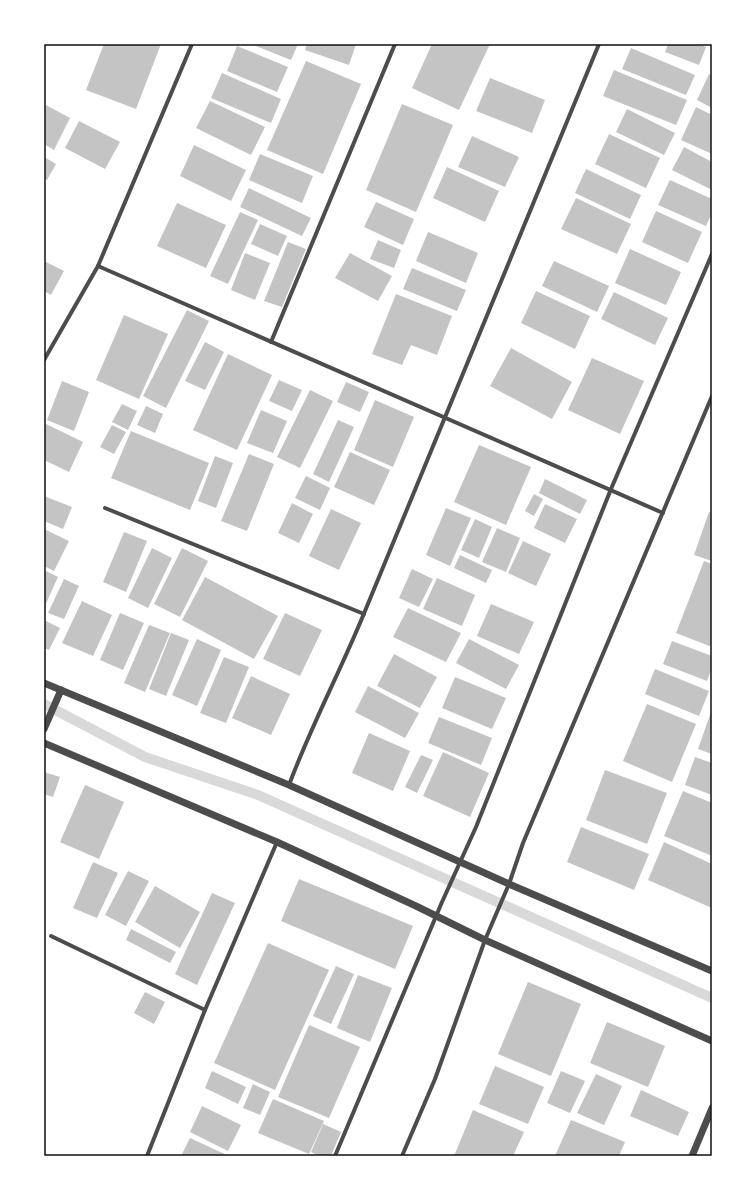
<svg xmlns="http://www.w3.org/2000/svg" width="756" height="1200" viewBox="0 0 756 1200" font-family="Cabin,sans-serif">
	<rect width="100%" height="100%" fill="#fff"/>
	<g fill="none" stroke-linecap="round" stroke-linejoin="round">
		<polyline stroke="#d9d9d9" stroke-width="10" points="44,704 145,757 258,795 712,998"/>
	</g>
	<g fill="#c4c4c4">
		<polygon points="104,44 161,44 136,109 86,90"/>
		<polygon points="251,44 298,44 291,60"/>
		<polygon points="307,44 356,44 349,65 305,50"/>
		<polygon points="432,44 490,44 459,110 412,88"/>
		<polygon points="668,44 699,44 706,47 699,65 665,52"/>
		<polygon points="237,46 288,67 277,92 227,71"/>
		<polygon points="631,48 695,75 686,95 622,69"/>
		<polygon points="306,61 361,84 323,174 267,150"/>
		<polygon points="614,70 687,100 676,125 603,96"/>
		<polygon points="222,73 281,99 271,123 211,98"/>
		<polygon points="709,74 712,76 712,108 697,100"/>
		<polygon points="490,78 545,100 532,133 476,111"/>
		<polygon points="210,101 265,127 251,155 196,128"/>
		<polygon points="44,104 70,118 54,150 44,144"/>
		<polygon points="402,104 453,125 416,212 366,190"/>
		<polygon points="696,107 712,115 712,154 681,140"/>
		<polygon points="627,109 675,133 664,155 616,132"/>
		<polygon points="79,121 120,142 105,169 65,148"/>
		<polygon points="609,134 660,158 646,188 595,164"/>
		<polygon points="472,136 519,157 505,187 458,167"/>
		<polygon points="194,145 246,170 231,201 180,176"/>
		<polygon points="684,147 712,162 712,190 672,170"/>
		<polygon points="260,154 313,176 302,203 249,180"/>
		<polygon points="44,157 56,164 47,180 44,178"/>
		<polygon points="447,167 499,191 485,222 433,198"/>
		<polygon points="586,169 641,195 630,219 575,193"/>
		<polygon points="670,180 712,199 712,213 706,226 658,205"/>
		<polygon points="249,188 311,218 302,236 240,207"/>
		<polygon points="576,198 631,224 617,254 561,229"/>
		<polygon points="376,202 414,219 403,245 364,227"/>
		<polygon points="177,203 226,225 206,268 157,246"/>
		<polygon points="656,211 702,232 688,263 642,242"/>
		<polygon points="240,212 258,220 228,284 210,276"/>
		<polygon points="260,224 287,236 278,256 251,244"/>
		<polygon points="428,232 478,253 466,283 416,261"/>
		<polygon points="378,240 401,250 394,268 370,259"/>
		<polygon points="288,242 306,249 282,307 264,301"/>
		<polygon points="630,249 681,272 666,305 615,283"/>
		<polygon points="245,253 270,263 255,300 231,290"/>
		<polygon points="350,253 392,276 378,301 335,278"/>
		<polygon points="44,261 64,271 51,295 44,291"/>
		<polygon points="554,261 609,286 597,312 542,286"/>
		<polygon points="412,268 466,290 457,311 403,289"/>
		<polygon points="536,291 590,316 575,349 521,323"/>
		<polygon points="614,292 668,318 655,345 601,319"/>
		<polygon points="396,294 452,316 437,355 411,345 402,365 372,354"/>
		<polygon points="187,310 209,321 166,408 143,396"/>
		<polygon points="124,315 168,334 139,399 96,380"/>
		<polygon points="205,342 224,352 205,390 185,381"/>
		<polygon points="511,348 572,382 552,419 490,386"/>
		<polygon points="228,354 272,375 237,450 193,430"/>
		<polygon points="592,358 644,381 620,434 568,410"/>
		<polygon points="279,380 302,390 292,411 269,401"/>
		<polygon points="62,381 89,392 74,431 47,420"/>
		<polygon points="346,382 369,392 360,412 337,402"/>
		<polygon points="310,390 333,401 300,468 277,457"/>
		<polygon points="375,400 414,417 393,467 354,450"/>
		<polygon points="122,404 137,411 128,430 112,422"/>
		<polygon points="146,406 163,414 155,433 137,425"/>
		<polygon points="261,410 287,421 273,453 247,443"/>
		<polygon points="338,420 354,427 329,482 313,474"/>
		<polygon points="44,423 83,442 69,472 44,460"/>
		<polygon points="112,425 126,432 114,454 100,447"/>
		<polygon points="131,431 209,463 190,510 111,478"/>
		<polygon points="479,445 531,467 506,525 454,502"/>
		<polygon points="350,452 390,470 374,505 334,487"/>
		<polygon points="249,454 274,464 247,531 221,521"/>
		<polygon points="215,456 233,463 216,508 198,501"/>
		<polygon points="306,476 330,488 320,510 295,498"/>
		<polygon points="545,479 587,500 580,514 539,493"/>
		<polygon points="534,494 543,499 534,516 525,511"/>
		<polygon points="44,496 72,507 63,529 44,521"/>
		<polygon points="292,503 313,514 299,543 278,533"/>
		<polygon points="545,504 577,519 565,543 534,528"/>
		<polygon points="446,508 471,518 450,566 426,555"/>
		<polygon points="331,509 361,523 339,570 309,556"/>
		<polygon points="709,512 712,513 712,561 694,555"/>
		<polygon points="475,519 492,527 479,558 461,550"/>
		<polygon points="497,528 520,538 506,572 482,562"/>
		<polygon points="44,529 69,541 54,571 44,566"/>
		<polygon points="124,532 147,541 126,592 103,582"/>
		<polygon points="523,541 551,554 536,586 508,573"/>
		<polygon points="152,548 172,558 148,608 128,598"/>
		<polygon points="182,548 208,561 180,617 154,604"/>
		<polygon points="460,555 492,570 486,583 454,568"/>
		<polygon points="704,561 712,564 712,647 676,633"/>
		<polygon points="412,569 433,579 419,607 399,598"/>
		<polygon points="44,570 58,577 44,608"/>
		<polygon points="205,577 278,616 254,659 182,620"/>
		<polygon points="437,578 475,595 462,626 423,609"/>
		<polygon points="64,579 79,586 64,619 48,613"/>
		<polygon points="82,601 112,615 93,656 62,643"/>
		<polygon points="491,604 534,622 519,654 477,636"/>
		<polygon points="408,608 461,633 446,662 393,637"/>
		<polygon points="120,613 144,623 123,670 100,660"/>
		<polygon points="285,613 322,630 300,676 263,659"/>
		<polygon points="44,620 60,628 49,650 44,648"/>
		<polygon points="149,625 170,633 145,692 124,683"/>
		<polygon points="171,633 189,640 166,696 149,689"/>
		<polygon points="197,639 221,650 197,706 172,695"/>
		<polygon points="469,639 519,665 506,689 456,663"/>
		<polygon points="672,641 712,656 712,667 707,681 663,664"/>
		<polygon points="394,654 437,677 420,708 377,686"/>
		<polygon points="224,657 249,667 226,723 200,713"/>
		<polygon points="655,669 709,691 699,716 645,694"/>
		<polygon points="251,676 290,694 271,735 232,718"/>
		<polygon points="455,677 506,698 492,729 442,708"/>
		<polygon points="368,686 419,713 405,738 355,712"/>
		<polygon points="647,704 696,724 672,782 623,761"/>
		<polygon points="712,709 712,754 698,749"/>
		<polygon points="439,717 492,738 481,765 428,743"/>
		<polygon points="369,733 410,751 393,791 352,773"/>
		<polygon points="443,752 489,773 470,817 423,796"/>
		<polygon points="421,755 433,760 417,793 405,787"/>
		<polygon points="695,757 712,763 712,795 685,785"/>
		<polygon points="605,770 667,793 647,844 586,820"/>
		<polygon points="44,772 60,777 53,797 44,794"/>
		<polygon points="85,785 124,802 99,859 60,842"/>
		<polygon points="683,791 712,803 712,856 664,836"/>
		<polygon points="581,827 649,854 634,890 567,862"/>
		<polygon points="664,842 712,864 712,908 648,880"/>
		<polygon points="93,862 118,873 97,918 73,908"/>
		<polygon points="128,871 149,881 126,926 105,915"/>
		<polygon points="299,879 413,926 395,969 281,921"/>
		<polygon points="155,886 200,912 180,948 135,922"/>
		<polygon points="212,893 235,903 197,985 175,974"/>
		<polygon points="131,929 176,952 170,963 126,940"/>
		<polygon points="268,943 329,970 275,1090 214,1063"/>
		<polygon points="336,966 354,974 331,1024 313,1016"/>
		<polygon points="358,975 392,988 370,1042 337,1028"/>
		<polygon points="528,982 581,1004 551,1076 498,1054"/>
		<polygon points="145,992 165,1002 154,1024 134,1013"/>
		<polygon points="607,1022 665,1046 648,1087 590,1063"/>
		<polygon points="309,1025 360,1047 329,1118 278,1097"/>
		<polygon points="495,1066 544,1087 528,1124 479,1104"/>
		<polygon points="212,1071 246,1087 238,1104 205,1088"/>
		<polygon points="561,1071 585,1081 570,1113 547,1103"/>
		<polygon points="596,1074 622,1086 604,1125 577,1113"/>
		<polygon points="253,1084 270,1092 260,1115 243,1108"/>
		<polygon points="641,1090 689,1112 678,1136 630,1116"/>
		<polygon points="273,1099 324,1121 309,1154 258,1133"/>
		<polygon points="202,1106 241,1125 228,1151 190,1132"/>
		<polygon points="473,1110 524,1132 513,1156 454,1156"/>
		<polygon points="571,1120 625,1142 619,1156 555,1156"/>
		<polygon points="323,1124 341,1132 331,1156 319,1156 311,1152"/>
		<polygon points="190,1138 229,1156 181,1156"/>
	</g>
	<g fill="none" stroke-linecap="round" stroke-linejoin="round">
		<g stroke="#4c4c4c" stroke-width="4">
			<polyline points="98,266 663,513"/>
			<polyline points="271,342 395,44"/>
			<polyline points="44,360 98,266 192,44"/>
			<polyline points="105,508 364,614"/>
			<path d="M289,785C311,726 341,670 365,611C443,422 521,233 599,44"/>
			<polyline points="51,936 205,1010"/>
			<polyline points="147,1156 205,1010 277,842"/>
			<polyline points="335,1156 442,902 476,827 611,489 712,254"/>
			<polyline points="402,1156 435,1079 485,940 509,884 523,843 712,396"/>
		</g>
		<g stroke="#4c4c4c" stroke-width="7">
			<polyline points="44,683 289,785 509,884 712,971"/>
			<polyline points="44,729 61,690"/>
			<polyline points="44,743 277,842 416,906 485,940 712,1041"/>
			<polyline points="692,1156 712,1108"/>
		</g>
	</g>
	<rect width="756" height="1200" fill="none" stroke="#ffffff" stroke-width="90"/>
	<rect x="45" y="45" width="666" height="1110" fill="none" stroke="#111" stroke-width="1.5"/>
</svg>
